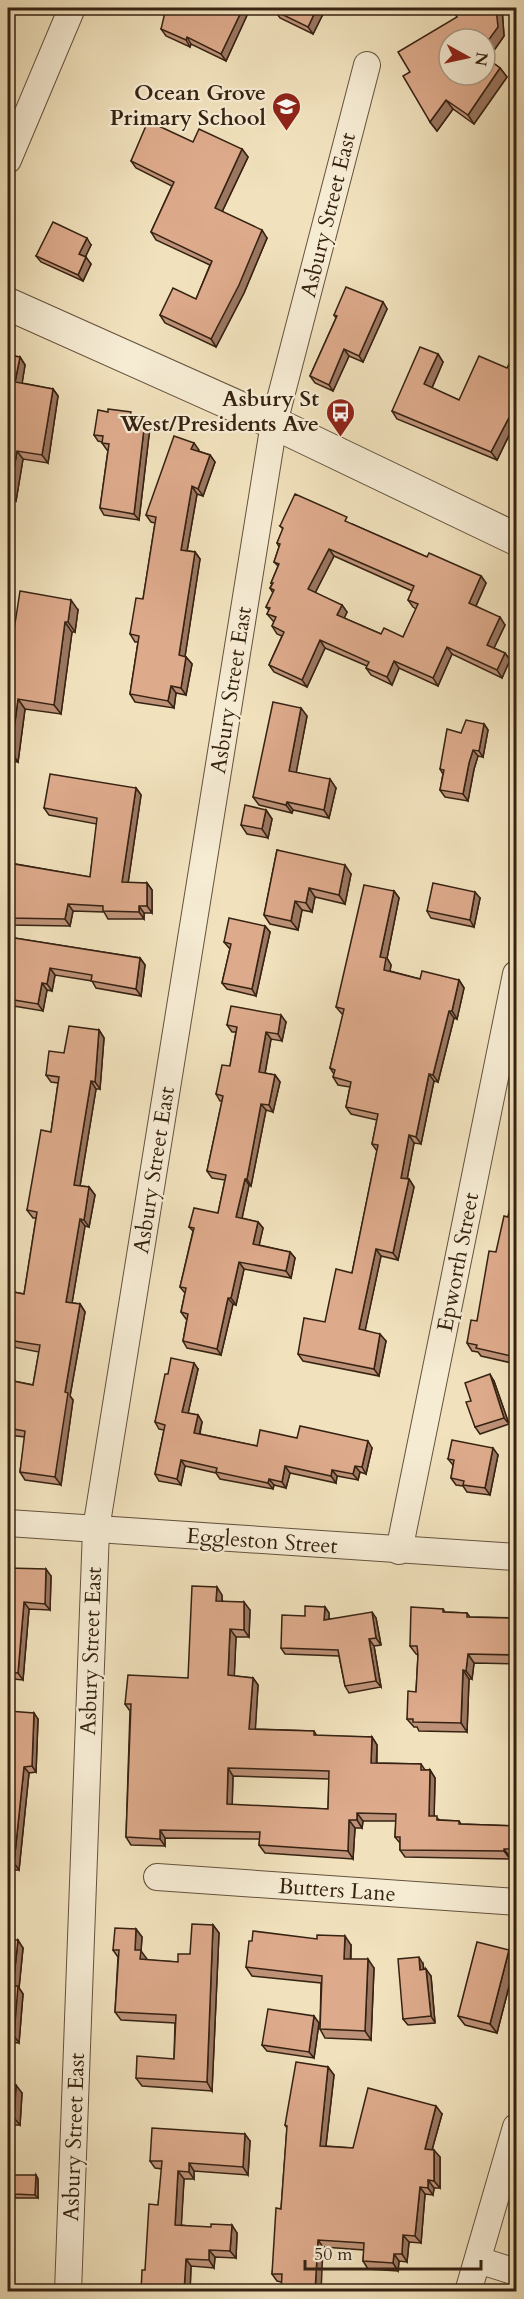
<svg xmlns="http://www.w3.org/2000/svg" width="524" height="2299" viewBox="0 0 524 2299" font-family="Cardo,serif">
	<rect width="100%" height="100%" fill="#f1e2bd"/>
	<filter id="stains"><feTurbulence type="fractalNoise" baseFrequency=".00333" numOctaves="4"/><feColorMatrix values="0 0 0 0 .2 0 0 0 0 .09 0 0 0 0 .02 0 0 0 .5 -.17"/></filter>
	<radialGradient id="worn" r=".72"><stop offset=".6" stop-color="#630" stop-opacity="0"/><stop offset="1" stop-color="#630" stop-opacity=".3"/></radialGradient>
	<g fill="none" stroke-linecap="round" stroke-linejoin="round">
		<defs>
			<g id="minor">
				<polyline points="8,160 72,8"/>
				<polyline points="8,1523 516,1557"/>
				<polyline points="399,1551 516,974"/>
				<polyline points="157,1877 516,1902"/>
				<polyline points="478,2260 516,2272"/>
				<polyline points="68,2292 96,1529 274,423 367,65"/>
				<polyline points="468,2292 516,2127"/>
			</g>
			<polyline id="tertiary" points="8,304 274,423 516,539"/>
		</defs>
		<use href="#minor" stroke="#65523d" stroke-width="28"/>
		<use href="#tertiary" stroke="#65523d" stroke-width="34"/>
		<use href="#minor" stroke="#f6ecd4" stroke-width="26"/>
		<use href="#tertiary" stroke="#f6ecd4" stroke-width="32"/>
	</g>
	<g fill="#be9278" stroke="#362212" stroke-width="1.5" fill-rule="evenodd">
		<polygon points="277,8 326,8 313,34 280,18 275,11"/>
		<polygon points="452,8 502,8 504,36 488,59 500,68 507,77 474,124 453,109 437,131 430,122 410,72 457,17"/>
		<polygon points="217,10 248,13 226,61 191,44 190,47 166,36 161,29"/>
		<polygon points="193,142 242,149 248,157 222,212 267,238 244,293 216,347 165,323 160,315 196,299 210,265 156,240 151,232 172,186 136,168 131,161"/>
		<polygon points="91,245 85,257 91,264 83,281 41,262 36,256"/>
		<polygon points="383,302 387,309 363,362 349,356 333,391 315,383 310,376 336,318 334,315"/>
		<polygon points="438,354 443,362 432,388 459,400 507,368 516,368 516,421 497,460 397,419 392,411"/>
		<polygon points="8,355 20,357 25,365 22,383 53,389 58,396 48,463 23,459 16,501 8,499"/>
		<polygon points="108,412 145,420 150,427 139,520 104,515 100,508 108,450 107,450 102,443 102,442 98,441 94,435"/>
		<polygon points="199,450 198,451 210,455 215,462 203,496 197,494 187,551 195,552 200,559 185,656 192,664 186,695 176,693 174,708 135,702 130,694 138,642 135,642 130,634 143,599 155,523 151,522 146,515"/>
		<path d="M352,524L427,557L481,576L486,583L476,606L505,625L494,648L505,653L510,660L502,678L452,654L438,686L399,668L392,685L371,675L366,668L367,666L325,648L307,687L274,672L269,665L282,636L277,634L272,626L274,622L267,614L269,610L266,607L273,593L270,588L272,584L271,583L278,566L274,562L279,547L277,543L283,529L280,526ZM334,556L412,591L408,600L413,607L416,609L403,637L381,634L344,618L347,612L342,605L315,593Z"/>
		<polygon points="78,610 75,632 72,632 61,714 25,709 18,762 8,760 8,669"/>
		<polygon points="307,716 296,772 336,788 329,818 293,810 292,813 259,805 253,797"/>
		<polygon points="484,724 488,730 483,757 478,756 474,769 468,801 445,797 440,790 443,774 440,769 461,733"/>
		<polygon points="136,788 141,795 128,883 147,883 152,890 152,913 144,913 144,919 108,919 104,912 73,911 70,926 8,925 8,860 10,863 90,877 97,824 49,815 44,808"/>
		<polygon points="266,810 272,819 268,838 247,834 241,825"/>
		<polygon points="277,850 351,874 345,904 315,897 312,912 302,910 298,930 270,924 264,915"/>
		<polygon points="394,891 399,898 387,958 391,965 390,971 420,979 459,980 464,988 457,1019 454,1018 438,1082 434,1081 421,1144 414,1143 407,1179 409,1179 414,1187 398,1260 381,1256 365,1330 386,1341 379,1376 303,1361 298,1354 325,1322 352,1273 377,1151 372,1144 377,1120 351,1114 346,1107 350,1087 338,1085 333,1077 334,1074 330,1068 343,1015 342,1014 336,1007"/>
		<polygon points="480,898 474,927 431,918 427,911"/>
		<polygon points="265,926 270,932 256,996 227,989 222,983 230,949 224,942"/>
		<polygon points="8,937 140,958 145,965 141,996 96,988 92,981 55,975 52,991 47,990 43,1011 8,1005"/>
		<polygon points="286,1022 282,1041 271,1039 265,1073 275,1075 280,1082 273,1112 266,1110 251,1186 249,1185 242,1218 258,1222 263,1228 259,1245 290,1252 295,1258 291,1278 244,1269 236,1305 233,1304 221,1355 187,1348 183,1341 187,1319 186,1319 181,1312 185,1293 180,1287 193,1231 189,1227 218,1213 225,1180 212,1178 207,1171 222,1101 220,1101 216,1094 230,1066 236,1032 232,1032 227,1025"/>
		<polygon points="99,1030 104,1038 100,1089 96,1089 80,1186 89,1187 95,1195 89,1227 85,1226 72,1303 80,1304 85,1312 70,1396 73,1400 61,1485 25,1480 20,1472 25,1437 8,1435 8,1380 33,1385 39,1352 8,1346 8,1291 24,1294 36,1218 33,1218 27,1210 51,1132 58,1083 51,1082 46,1075 64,1053"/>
		<polygon points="516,1198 516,1364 481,1356 478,1352 472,1351 467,1343 477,1321 496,1252 508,1217"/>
		<polygon points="198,1369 188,1413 198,1415 202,1422 200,1434 257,1446 297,1438 372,1448 366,1474 360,1472 358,1480 337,1476 336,1483 290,1473 286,1488 274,1485 273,1489 220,1479 216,1473 185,1466 181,1485 159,1481 155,1474 164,1430 159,1429 155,1422 168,1374"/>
		<polygon points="494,1381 509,1424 480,1434 475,1427 471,1401"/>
		<polygon points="498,1455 490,1495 467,1492 463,1486 456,1485 451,1478 453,1465 448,1459"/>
		<polygon points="8,1568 51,1576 50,1610 29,1609 23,1680 13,1679 12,1684 8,1684"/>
		<path d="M222,1595V1601L250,1610L249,1637H236L234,1676L253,1678L258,1685L255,1729L314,1731L317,1736L372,1737L377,1745V1763L421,1764L425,1770H430L435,1778L434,1816L440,1820L459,1821L461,1824L515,1826L516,1828V1857H510V1859L405,1857L400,1850V1843L395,1837L396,1821H363L362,1828H355L353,1859L265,1853L259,1845L260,1839L165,1838V1846L131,1845L126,1837L130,1711L125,1704L188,1678ZM233,1776L329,1779L328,1809L232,1805Z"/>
		<polygon points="325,1607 329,1613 329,1619 376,1618 381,1645 374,1646 381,1687 349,1693 345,1686 339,1656 285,1654 281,1648 305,1616"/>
		<polygon points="443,1609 445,1612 467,1613 470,1617 516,1618 516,1664 474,1663 472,1679 469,1679 467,1732 419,1731 417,1727 414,1727 407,1719 416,1692 418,1655 416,1654 410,1646"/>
		<polygon points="8,1711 38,1719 36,1772 29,1773 19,1870 10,1870 9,1904 8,1904"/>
		<polygon points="213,1925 219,1933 212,2091 142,2086 136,2078 174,2059 175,2023 121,2020 115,2012 118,1957 113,1950 136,1929 142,1937 141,1951 146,1960 178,1962 190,1954"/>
		<polygon points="317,1939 351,1945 351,1959 374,1968 371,2040 325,2038 320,2029 321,1983 252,1976 246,1967"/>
		<polygon points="8,1940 23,1948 19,1988 23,1994 19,2043 8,2042"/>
		<polygon points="516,1959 497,2033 465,2025 458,2016"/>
		<polygon points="423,1964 424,1969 431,1976 435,2023 408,2025 403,2019"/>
		<polygon points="319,2023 314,2058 267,2051 262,2045"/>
		<polygon points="328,2067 334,2075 326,2146 353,2148 442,2114 432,2150 440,2157 440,2188 434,2188 433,2195 425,2194 421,2243 409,2242 407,2262 399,2261 398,2271 368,2269 363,2261 364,2250 323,2247 281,2282 277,2281 272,2274 281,2209 287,2128 285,2125"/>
		<polygon points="8,2085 22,2093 20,2125 12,2125 8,2189"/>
		<polygon points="250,2141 248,2175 194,2171 194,2179 184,2179 181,2225 237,2233 236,2258 215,2257 214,2268 191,2266 190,2292 141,2292 158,2205 162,2169 155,2168 150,2161"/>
		<polygon points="36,2175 38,2179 38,2198 16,2198 14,2194"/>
	</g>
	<g fill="#9b7761" stroke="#362212" stroke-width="1.5">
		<polygon points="243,8 244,8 248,13 226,61 221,54"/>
		<polygon points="317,8 326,8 313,34 308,27"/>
		<polygon points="496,8 502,8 504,36 486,62 485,45"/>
		<polygon points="187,37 191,44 190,47 186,40"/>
		<polygon points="500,68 507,77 474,124 468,115"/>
		<polygon points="446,100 453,109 437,131 430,122"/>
		<polygon points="242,149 248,157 220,216 215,208"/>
		<polygon points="262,230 267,238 244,293 216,347 211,339"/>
		<polygon points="87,238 91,245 84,260 79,254"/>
		<polygon points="86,257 91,264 83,281 78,275"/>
		<polygon points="383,302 387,309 363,362 359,356"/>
		<polygon points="344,349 349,356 333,391 329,385"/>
		<polygon points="438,354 443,362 430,392 424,384"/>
		<polygon points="20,357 25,365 21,390 15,382"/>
		<polygon points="53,389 58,396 48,463 42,455"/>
		<polygon points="513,410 516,416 516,421 497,460 491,452"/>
		<polygon points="145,420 150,427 139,520 134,514"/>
		<polygon points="194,443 199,450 196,456 191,449"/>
		<polygon points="17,451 23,459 16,501 10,493"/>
		<polygon points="210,455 215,462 203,496 198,489"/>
		<polygon points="192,486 197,494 186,557 181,550"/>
		<polygon points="329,549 334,556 313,597 308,589"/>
		<polygon points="195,552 200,559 184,663 179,655"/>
		<polygon points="481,576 486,583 474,610 469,603"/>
		<polygon points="71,600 78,610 75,632 68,622"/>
		<polygon points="342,605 347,612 342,623 337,615"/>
		<polygon points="500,617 505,625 492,652 487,645"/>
		<polygon points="65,622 72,632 61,714 54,705"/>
		<polygon points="320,640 325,648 307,687 302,680"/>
		<polygon points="447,647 452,654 438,686 433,678"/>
		<polygon points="505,653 510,660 502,678 497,670"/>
		<polygon points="186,657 192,664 186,695 181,688"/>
		<polygon points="394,661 399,668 392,685 387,677"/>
		<polygon points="171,686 176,693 174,708 168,701"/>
		<polygon points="18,699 25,709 18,762 11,752"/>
		<polygon points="301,708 307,716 295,779 289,771"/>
		<polygon points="484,724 488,730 483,757 479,751"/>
		<polygon points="473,750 478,756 474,769 468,801 463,794 469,763"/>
		<polygon points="330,779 336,788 329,818 324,810"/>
		<polygon points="136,788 141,795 127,890 122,882"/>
		<polygon points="287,802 293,810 292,813 286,805"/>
		<polygon points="266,810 272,819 268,838 262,829"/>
		<polygon points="345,865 351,874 345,904 339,895"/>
		<polygon points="147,883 152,890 152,913 147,906"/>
		<polygon points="309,888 315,897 312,912 306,903"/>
		<polygon points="394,891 399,898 387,958 391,965 389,977 384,970 380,957"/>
		<polygon points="475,892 480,898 474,927 470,920"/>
		<polygon points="295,901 302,910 298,930 291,921"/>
		<polygon points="68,904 73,911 70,926 65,919"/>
		<polygon points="139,906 144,913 144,919 139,912"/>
		<polygon points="265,926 270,932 256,996 252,989"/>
		<polygon points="140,958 145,965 141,996 136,989"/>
		<polygon points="50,968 55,975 52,991 47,984"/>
		<polygon points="459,980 464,988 457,1019 452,1011"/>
		<polygon points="42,983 47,990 43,1011 38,1004"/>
		<polygon points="449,1011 454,1018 438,1082 433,1075"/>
		<polygon points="281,1015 286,1022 282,1041 278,1034"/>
		<polygon points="99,1030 104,1038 100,1089 95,1082"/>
		<polygon points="266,1032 271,1039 264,1079 259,1072"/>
		<polygon points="429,1074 434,1081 421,1144 416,1137"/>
		<polygon points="275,1075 280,1082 273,1112 269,1105"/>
		<polygon points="91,1081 96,1089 79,1192 74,1185"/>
		<polygon points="261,1104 266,1110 251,1186 247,1179"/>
		<polygon points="409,1135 414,1143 406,1185 401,1178"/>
		<polygon points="245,1179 249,1185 241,1223 236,1217"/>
		<polygon points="409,1179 414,1187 398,1260 393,1253"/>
		<polygon points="89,1187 95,1195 89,1227 84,1220"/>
		<polygon points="80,1219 85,1226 71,1309 66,1302"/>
		<polygon points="258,1222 263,1228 258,1250 253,1244"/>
		<polygon points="376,1249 381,1256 364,1336 359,1329"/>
		<polygon points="290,1252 295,1258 291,1278 286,1271"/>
		<polygon points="239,1262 244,1269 236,1305 231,1298"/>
		<polygon points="228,1298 233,1304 221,1355 217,1349"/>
		<polygon points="80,1304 85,1312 70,1396 73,1400 61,1485 55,1477 65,1392"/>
		<polygon points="380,1334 386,1341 379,1376 374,1369"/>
		<polygon points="194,1363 198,1369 187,1418 182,1412"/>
		<polygon points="490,1374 494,1381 509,1424 504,1418"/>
		<polygon points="198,1415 202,1422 198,1439 194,1433"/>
		<polygon points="368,1441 372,1448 366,1474 362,1467"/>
		<polygon points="493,1448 498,1455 490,1495 485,1488"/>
		<polygon points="181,1460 185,1466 181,1485 177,1479"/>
		<polygon points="285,1466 290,1473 286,1488 282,1482"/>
		<polygon points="355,1466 360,1472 358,1480 353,1474"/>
		<polygon points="332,1470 337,1476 336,1483 331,1476"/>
		<polygon points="269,1479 274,1485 273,1489 268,1483"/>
		<polygon points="46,1569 51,1576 50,1610 45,1604"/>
		<polygon points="217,1587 222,1595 222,1608 216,1601"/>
		<polygon points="24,1602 29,1609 23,1680 18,1673"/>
		<polygon points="244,1602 250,1610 249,1637 244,1630"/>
		<polygon points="325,1607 329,1613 329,1627 324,1620"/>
		<polygon points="372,1612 376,1618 381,1645 376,1638"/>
		<polygon points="230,1629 236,1637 234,1683 228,1675"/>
		<polygon points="369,1639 374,1646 381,1687 376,1681"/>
		<polygon points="468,1654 474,1663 472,1679 466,1671"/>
		<polygon points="463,1670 469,1679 467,1732 461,1723"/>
		<polygon points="8,1672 13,1679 12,1684 8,1677"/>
		<polygon points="253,1678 258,1685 255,1736 249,1729"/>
		<polygon points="34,1713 38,1719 36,1772 32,1766"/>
		<polygon points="372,1737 377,1745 376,1771 371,1763"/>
		<polygon points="24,1767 29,1773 19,1870 14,1863"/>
		<polygon points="228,1768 233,1776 232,1812 227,1804"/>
		<polygon points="430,1770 435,1778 434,1823 429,1816"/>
		<polygon points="357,1813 363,1821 362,1828 357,1820"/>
		<polygon points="349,1820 355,1828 353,1859 348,1851"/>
		<polygon points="160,1830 165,1838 165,1846 160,1839"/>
		<polygon points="504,1849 510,1857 510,1859 504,1851"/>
		<polygon points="8,1866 10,1870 9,1904 8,1902"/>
		<polygon points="213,1925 219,1933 212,2091 207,2082"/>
		<polygon points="136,1929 142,1937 141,1951 147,1959 146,1968 135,1950"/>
		<polygon points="345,1936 351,1945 350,1967 344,1959"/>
		<polygon points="18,1940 23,1948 19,1988 23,1994 19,2043 14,2036 13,1986"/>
		<polygon points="509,1950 516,1959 497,2033 490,2024"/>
		<polygon points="419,1957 423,1964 424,1976 420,1970"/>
		<polygon points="368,1959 374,1968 371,2040 365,2031"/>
		<polygon points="426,1969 431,1976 435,2023 431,2016"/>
		<polygon points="314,2016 319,2023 314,2058 309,2052"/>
		<polygon points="328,2067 334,2075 325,2153 320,2146"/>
		<polygon points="16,2085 22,2093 20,2125 14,2118"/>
		<polygon points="436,2106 442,2114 430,2157 425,2149"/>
		<polygon points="8,2119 12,2125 8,2189"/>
		<polygon points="245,2134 250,2141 248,2175 243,2167"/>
		<polygon points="434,2150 440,2157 440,2188 434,2181"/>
		<polygon points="189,2163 194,2171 194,2179 189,2172"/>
		<polygon points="178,2171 184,2179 181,2232 175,2225"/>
		<polygon points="36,2175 38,2179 38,2198 35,2195"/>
		<polygon points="428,2180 434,2188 433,2195 428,2188"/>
		<polygon points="420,2187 425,2194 421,2243 415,2236"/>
		<polygon points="232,2225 237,2233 236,2258 230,2251"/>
		<polygon points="403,2235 409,2242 407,2262 402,2254"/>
		<polygon points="318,2240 323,2247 321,2292 315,2292"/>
		<polygon points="209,2250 215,2257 214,2268 209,2260"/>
		<polygon points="394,2254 399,2261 398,2271 393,2263"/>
		<polygon points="186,2259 191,2266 190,2292 184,2292"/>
	</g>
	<g fill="#ddaa8b" stroke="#362212" stroke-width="1.5" fill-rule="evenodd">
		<polygon points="166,8 205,8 217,10 218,8 243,8 221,54 187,37 186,40 161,29"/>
		<polygon points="277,8 317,8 308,27 275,11"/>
		<polygon points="452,8 496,8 498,27 485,45 485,39 449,39 449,75 485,75 485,57 500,68 468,115 446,100 430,122 403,76 410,72 398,52 457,17"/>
		<polygon points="148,121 193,142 199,129 242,149 215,208 262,230 239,285 211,339 160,315 173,288 196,299 212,261 151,232 174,182 131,161"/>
		<polygon points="53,222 87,238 79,254 86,257 78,275 36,256"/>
		<polygon points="346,287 383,302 359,356 344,349 329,385 310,376 337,316 334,315"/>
		<polygon points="420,347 438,354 424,384 459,400 479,356 507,368 509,364 516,368 516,412 513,410 491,452 392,411"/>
		<polygon points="8,355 20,357 15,382 53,389 42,455 17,451 10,493 8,492"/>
		<polygon points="108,409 131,412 130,418 145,420 134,514 100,508 109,444 102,443 103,436 94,435 98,410 108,412"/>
		<polygon points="174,436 194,443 191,449 210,455 198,489 192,486 181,550 195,552 179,655 186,657 181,688 171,686 168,701 130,694 139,636 130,634 136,598 143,599 156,517 146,515"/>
		<path d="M295,494L347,517L345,521L427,557L429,553L481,576L469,603L500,617L487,645L505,653L497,670L447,647L433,678L394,661L387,677L366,668L369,662L320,640L302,680L269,665L284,632L272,626L276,617L267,614L270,608L266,607L274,590L270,588L273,583H271L279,564L274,562L280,544L277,543L283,528L280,526ZM329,549L414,586L408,600L418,604L403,637L384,628L381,634L337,615L342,605L308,589Z"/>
		<polygon points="20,591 71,600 68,622 65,622 54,705 18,699 11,752 8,752 8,669"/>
		<polygon points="273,702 301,708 289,771 330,779 324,810 287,802 286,805 253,797"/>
		<polygon points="466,720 484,724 479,751 473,750 469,763 463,794 440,790 444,770 440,769 447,729 461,733"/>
		<polygon points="50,774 136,788 122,882 147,883 147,906 139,906 139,912 103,911 103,906 68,904 65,919 8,918 8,863 90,877 97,818 44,808"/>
		<polygon points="245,805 266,810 262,829 241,825"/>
		<polygon points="277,850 345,865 339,895 309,888 306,903 295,901 291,921 264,915"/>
		<polygon points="433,883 475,892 470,920 427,911"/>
		<polygon points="364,885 394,891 380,957 386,958 384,970 420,979 422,971 459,980 452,1011 449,1011 433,1075 429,1074 416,1137 409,1135 401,1178 409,1179 393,1253 376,1249 359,1329 380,1334 374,1369 298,1354 304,1318 325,1322 336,1269 352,1273 378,1145 372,1144 378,1114 346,1107 351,1082 333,1077 335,1070 330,1068 344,1009 336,1007"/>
		<polygon points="229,918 265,926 252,989 222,983 231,944 224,942"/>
		<polygon points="8,937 140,958 136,989 91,981 92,975 50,968 47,984 42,983 38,1004 8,999"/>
		<polygon points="231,1006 281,1015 278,1034 266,1032 259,1072 275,1075 269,1105 261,1104 247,1179 245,1179 236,1217 258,1222 253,1244 290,1252 286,1271 239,1262 231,1298 228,1298 217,1349 183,1341 188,1314 181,1312 186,1288 180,1287 194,1228 189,1227 194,1208 218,1213 226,1175 207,1171 223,1096 216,1094 222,1065 230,1066 237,1027 227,1025"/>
		<polygon points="69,1026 99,1030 95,1082 91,1081 74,1185 89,1187 84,1220 80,1219 66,1302 80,1304 65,1392 68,1393 55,1477 20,1472 25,1431 8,1428 8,1380 33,1385 40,1345 8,1340 8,1291 24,1294 37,1212 27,1210 41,1130 51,1132 59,1077 46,1075 49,1051 64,1053"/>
		<polygon points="512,1197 516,1198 516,1357 476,1348 477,1345 467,1343 471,1320 477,1321 489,1251 496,1252 504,1216 508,1217"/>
		<polygon points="171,1358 194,1363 182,1412 198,1415 194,1433 257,1446 260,1430 297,1438 300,1426 368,1441 362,1467 355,1466 353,1474 332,1470 331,1476 285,1466 282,1482 269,1479 268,1483 216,1472 217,1468 181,1460 177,1479 155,1474 165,1425 155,1422 165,1374 168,1374"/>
		<polygon points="490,1374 504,1418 475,1427 466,1402 471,1401 465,1383"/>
		<polygon points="452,1440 493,1448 485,1488 463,1485 464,1481 451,1478 454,1460 448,1459"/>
		<polygon points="8,1568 46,1569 45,1604 24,1602 18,1673 8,1672 8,1677"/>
		<path d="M192,1586L217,1587L216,1601L244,1602V1630L230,1629L228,1675L253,1678L249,1729L314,1731V1735L372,1737L371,1763L421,1764V1770H430L429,1816H437V1820L459,1821V1824L515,1826V1828H516V1849H504V1851L400,1850V1837H395L396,1814L357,1813V1820H349L348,1851L259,1845L260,1832L160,1830V1839L126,1837L131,1704H125L128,1675L188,1678ZM228,1768L329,1771L328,1809L227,1804Z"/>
		<polygon points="305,1606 325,1607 324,1620 372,1612 376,1638 369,1639 376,1681 345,1686 338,1650 281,1648 282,1615 305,1616"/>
		<polygon points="411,1607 443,1609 443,1612 467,1613 467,1617 516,1618 516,1655 468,1654 466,1671 463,1670 461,1723 413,1722 413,1719 407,1719 408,1691 416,1692 418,1655 417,1646 410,1646"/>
		<polygon points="8,1711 34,1713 32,1766 24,1767 14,1863 8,1863"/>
		<polygon points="192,1924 213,1925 207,2082 136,2078 137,2056 174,2059 176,2015 115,2012 119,1950 113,1950 115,1928 136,1929 135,1950 141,1950 140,1959 178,1962 178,1954 190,1954"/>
		<polygon points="253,1931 317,1939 317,1935 345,1936 344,1959 368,1959 365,2031 320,2029 322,1976 246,1967 249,1941 252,1941"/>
		<polygon points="8,1940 18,1940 13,1986 18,1986 14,2036 8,2035"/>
		<polygon points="477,1942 509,1950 490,2024 458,2016"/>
		<polygon points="419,1957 420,1970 426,1969 431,2016 403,2019 398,1959"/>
		<polygon points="268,2009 314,2016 309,2052 262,2045"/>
		<polygon points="296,2062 328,2067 320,2146 353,2148 368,2088 436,2106 425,2149 434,2150 434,2181 428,2180 428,2188 420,2187 415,2236 403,2235 402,2254 394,2254 393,2263 363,2261 364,2243 318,2240 315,2292 281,2292 282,2274 272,2274 276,2208 281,2209 287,2126 285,2125"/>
		<polygon points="8,2085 16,2085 14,2118 8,2117"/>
		<polygon points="152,2128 245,2134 243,2167 189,2163 189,2172 178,2171 175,2225 211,2227 211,2224 232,2225 230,2251 209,2250 209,2260 186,2259 184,2292 141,2292 142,2270 145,2270 149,2204 158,2205 162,2161 150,2161"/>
		<polygon points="14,2175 36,2175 35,2195 14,2194"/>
	</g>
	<defs>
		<symbol id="school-pin" viewBox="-11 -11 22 30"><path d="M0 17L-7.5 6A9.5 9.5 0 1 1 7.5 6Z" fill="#8f2418" stroke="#f6ecd4"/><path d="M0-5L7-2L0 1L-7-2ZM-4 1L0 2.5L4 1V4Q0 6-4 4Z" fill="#fff"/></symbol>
		<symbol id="bus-pin" viewBox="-11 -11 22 30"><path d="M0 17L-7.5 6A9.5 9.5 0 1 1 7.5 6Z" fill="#8f2418" stroke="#f6ecd4"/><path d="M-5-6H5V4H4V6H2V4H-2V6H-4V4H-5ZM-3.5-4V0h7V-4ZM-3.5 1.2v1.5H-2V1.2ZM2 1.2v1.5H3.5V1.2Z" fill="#fff"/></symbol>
	</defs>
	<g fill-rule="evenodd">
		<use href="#school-pin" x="270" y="90" width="33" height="45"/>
		<use href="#bus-pin" x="324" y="396" width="33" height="45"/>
	</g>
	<g text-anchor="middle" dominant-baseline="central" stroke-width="4.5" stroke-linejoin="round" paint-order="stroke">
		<g font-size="22" font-weight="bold" fill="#362212" stroke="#f6ecd4" text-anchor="end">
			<text x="266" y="93">Ocean Grove<tspan x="266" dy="25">Primary School</tspan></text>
			<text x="319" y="399">Asbury St<tspan x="319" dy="25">West/Presidents Ave</tspan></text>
		</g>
		<g font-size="22" fill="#362212" stroke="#f6ecd4">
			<text transform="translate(328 215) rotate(-76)">Asbury Street East</text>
			<text transform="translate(231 690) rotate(-81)">Asbury Street East</text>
			<text transform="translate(154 1170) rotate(-81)">Asbury Street East</text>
			<text transform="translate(458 1262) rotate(-79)">Epworth Street</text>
			<text transform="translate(262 1541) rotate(4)">Eggleston Street</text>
			<text transform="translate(91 1651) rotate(-88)">Asbury Street East</text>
			<text transform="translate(337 1890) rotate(4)">Butters Lane</text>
			<text transform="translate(74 2137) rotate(-88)">Asbury Street East</text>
		</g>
	</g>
	<rect width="524" height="2299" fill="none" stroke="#f1e2bd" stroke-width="30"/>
	<rect x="9" y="9" width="506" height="2281" fill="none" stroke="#362212" stroke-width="3"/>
	<rect x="15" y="15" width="494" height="2269" fill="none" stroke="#362212" stroke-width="1.5"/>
	<g transform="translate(467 57) rotate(98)"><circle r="28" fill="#f6ecd4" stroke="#a99b86" stroke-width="1.5"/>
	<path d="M0-4.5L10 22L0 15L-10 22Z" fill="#8f2418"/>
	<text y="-9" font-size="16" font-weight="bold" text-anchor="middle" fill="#362212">N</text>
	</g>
	<path d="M305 2260v9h176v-9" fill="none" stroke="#362212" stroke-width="3"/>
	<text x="314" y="2260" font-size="18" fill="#362212" stroke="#f6ecd4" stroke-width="4.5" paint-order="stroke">50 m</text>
	<rect width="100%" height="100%" filter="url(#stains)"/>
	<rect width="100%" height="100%" fill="url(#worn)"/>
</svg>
